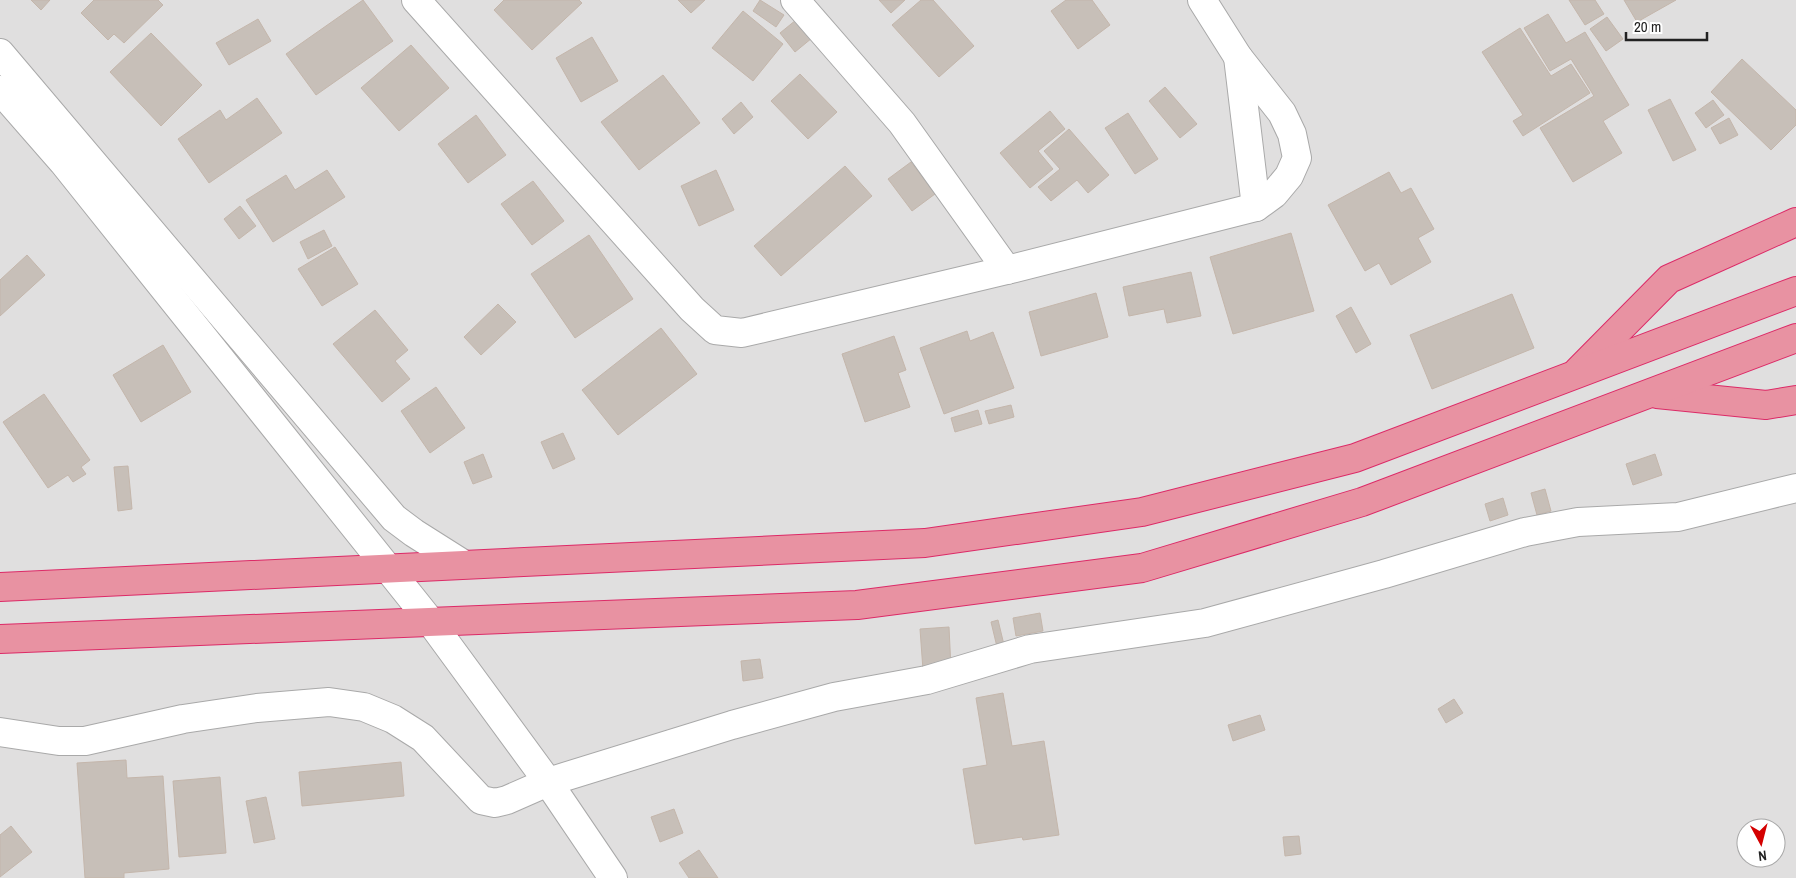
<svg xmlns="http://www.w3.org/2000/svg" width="1796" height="878" viewBox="0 0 1796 878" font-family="'Archivo Narrow',sans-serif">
	<rect width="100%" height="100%" fill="#f2efe9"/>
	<path fill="#e0dfdf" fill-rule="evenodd" d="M0,0H1796V878H0ZM1746,828H1776V858H1746Z"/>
	<g fill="#c7bfb8" stroke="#c4b6ab">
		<polygon points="31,0 50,0 41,10"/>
		<polygon points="94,0 158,0 163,5 124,43 114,34 108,40 81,13"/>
		<polygon points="363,0 393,41 316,95 286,54"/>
		<polygon points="504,0 579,0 582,3 532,50 494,10"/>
		<polygon points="678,0 705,0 691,13"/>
		<polygon points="760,0 784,15 776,27 753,11"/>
		<polygon points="879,0 905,0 891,13"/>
		<polygon points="921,0 933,0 974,46 939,77 892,25"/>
		<polygon points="1066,0 1092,0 1110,25 1078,49 1051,11"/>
		<polygon points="1569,0 1595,0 1604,14 1585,25"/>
		<polygon points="1624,0 1676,0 1637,22"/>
		<polygon points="743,11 783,44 753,81 712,48"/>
		<polygon points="1548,14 1566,43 1585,32 1629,105 1603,121 1622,153 1573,182 1540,128 1594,96 1571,59 1550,71 1524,28"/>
		<polygon points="1607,17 1623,39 1606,51 1590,29"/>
		<polygon points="258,19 271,41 229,65 216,43"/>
		<polygon points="796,20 812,38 795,52 780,33"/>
		<polygon points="1520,28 1551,76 1571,64 1590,93 1523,136 1513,121 1523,115 1482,52"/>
		<polygon points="151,33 202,85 161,126 110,72"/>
		<polygon points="592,37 618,81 581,102 556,58"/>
		<polygon points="411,45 449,88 399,131 361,88"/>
		<polygon points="1742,59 1796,110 1796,125 1771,150 1711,92"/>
		<polygon points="800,74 837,112 808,139 771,101"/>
		<polygon points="663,75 700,123 639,170 601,122"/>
		<polygon points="1165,87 1197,124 1180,138 1149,101"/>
		<polygon points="257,98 282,133 209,183 178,139 220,110 226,120"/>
		<polygon points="1670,99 1696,150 1673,161 1648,110"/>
		<polygon points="1713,100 1724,115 1706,128 1695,113"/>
		<polygon points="741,102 753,117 734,134 722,119"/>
		<polygon points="1050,111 1065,129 1038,151 1053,169 1030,188 1000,153"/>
		<polygon points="1128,113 1158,159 1135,174 1105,128"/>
		<polygon points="476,115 506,155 468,183 438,144"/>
		<polygon points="1729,118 1738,135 1720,144 1711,128"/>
		<polygon points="1069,129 1109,175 1088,193 1077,180 1051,201 1038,187 1060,169 1044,151"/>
		<polygon points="911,162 935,194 912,211 888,179"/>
		<polygon points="845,166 872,196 781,276 754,246"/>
		<polygon points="327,170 345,197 273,242 246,200 286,175 295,190"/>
		<polygon points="716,170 734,210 699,226 681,186"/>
		<polygon points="1389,172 1401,193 1411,188 1434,229 1418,238 1431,262 1391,285 1379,263 1365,271 1328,205"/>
		<polygon points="533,181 564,221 532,245 501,204"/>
		<polygon points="240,206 256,226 239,239 224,219"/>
		<polygon points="324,230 332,246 308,259 300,242"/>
		<polygon points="1291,233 1314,311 1233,334 1210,257"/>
		<polygon points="589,235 633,299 575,338 531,274"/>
		<polygon points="335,247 358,284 322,306 298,269"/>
		<polygon points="27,255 45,275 0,316 0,280"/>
		<polygon points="1191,272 1201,316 1167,323 1164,309 1129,316 1123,287"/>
		<polygon points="1096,293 1108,337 1041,356 1029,312"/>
		<polygon points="1512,294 1534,348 1432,389 1410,335"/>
		<polygon points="498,304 516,322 481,355 464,337"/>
		<polygon points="1351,307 1371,344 1356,353 1336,316"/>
		<polygon points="375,310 408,350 395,361 410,379 382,402 333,344"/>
		<polygon points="661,328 697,374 618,435 582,390"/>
		<polygon points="967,331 970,341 993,332 1014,388 944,414 920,348"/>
		<polygon points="894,336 906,370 898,373 910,407 865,422 842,354"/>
		<polygon points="163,345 191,392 141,422 113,375"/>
		<polygon points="436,387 465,428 430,453 401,411"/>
		<polygon points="44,394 90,460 81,467 86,474 73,482 68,475 48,488 3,422"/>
		<polygon points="1011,405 1014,417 989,424 985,411"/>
		<polygon points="978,410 982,424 955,432 951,418"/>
		<polygon points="563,433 575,459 553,469 541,442"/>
		<polygon points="483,454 492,477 473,484 464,462"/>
		<polygon points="1655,454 1662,475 1633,485 1626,464"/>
		<polygon points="128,466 132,509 118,511 114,467"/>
		<polygon points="1545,489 1551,511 1537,515 1531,493"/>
		<polygon points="1503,498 1508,515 1490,521 1485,504"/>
		<polygon points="1040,613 1043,631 1016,636 1013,618"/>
		<polygon points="998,620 1005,649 998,651 991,622"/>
		<polygon points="949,627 951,669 923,670 920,629"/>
		<polygon points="760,659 763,678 743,681 741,661"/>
		<polygon points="1003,693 1012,746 1044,741 1059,835 1023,840 1022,837 975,844 963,769 987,765 976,698"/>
		<polygon points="1454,699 1463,713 1446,723 1438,709"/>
		<polygon points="1260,715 1265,730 1233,741 1228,725"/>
		<polygon points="126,760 127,778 163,776 169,869 124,873 124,878 85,878 77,763"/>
		<polygon points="401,762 404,796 302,806 299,772"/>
		<polygon points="220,777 226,853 179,857 173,781"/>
		<polygon points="266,797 275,839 254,843 246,801"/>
		<polygon points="674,809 683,833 660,842 651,817"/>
		<polygon points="11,826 32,852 0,877 0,835"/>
		<polygon points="1299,836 1301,854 1285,856 1283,837"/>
		<polygon points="699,850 718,878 689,878 679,863"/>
	</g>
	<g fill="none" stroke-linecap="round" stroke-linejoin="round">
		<defs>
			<g id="minor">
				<polyline points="416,0 692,309 715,330 742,333 1007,270 1256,207 1274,194 1289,176 1297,158 1292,134 1282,113 1238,57 1202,0"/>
				<polyline points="795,0 902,123 1007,270"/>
				<polyline points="0,53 394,518 414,533 463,564"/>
				<polyline points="1238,57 1256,207"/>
				<polyline points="0,90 63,162 430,621 548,782 613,878"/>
				<polyline points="0,732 59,741 85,741 183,719 257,708 329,702 364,707 393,719 423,738 481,800 495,803 507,800 548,782 732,725 834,697 927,680 1030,649 1205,623 1384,574 1525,532 1578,522 1678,517 1796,488"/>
			</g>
			<g id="highway">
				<polyline points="1578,371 1669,279 1796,222"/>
				<polyline points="1657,394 1766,405 1796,400"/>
				<polyline points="0,587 925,543 1142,512 1355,458 1796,291"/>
				<polyline points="0,639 857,605 1142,568 1362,502 1796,338"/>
			</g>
		</defs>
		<use href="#minor" stroke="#a9a9a9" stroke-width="30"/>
		<use href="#highway" stroke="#dc2a67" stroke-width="30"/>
		<use href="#minor" stroke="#fff" stroke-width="28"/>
		<use href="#highway" stroke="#e892a2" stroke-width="28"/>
	</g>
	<g transform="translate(1761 843) rotate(173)"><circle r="24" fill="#ffffff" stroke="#a7a7a7"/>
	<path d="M0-4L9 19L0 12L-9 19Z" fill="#d40000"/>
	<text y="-8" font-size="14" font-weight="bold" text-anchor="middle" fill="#222222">N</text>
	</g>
	<path d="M1626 32v8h81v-8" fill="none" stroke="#222222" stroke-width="2.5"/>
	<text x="1634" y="32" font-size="15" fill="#222222" stroke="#ffffff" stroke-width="4" paint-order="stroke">20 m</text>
</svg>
